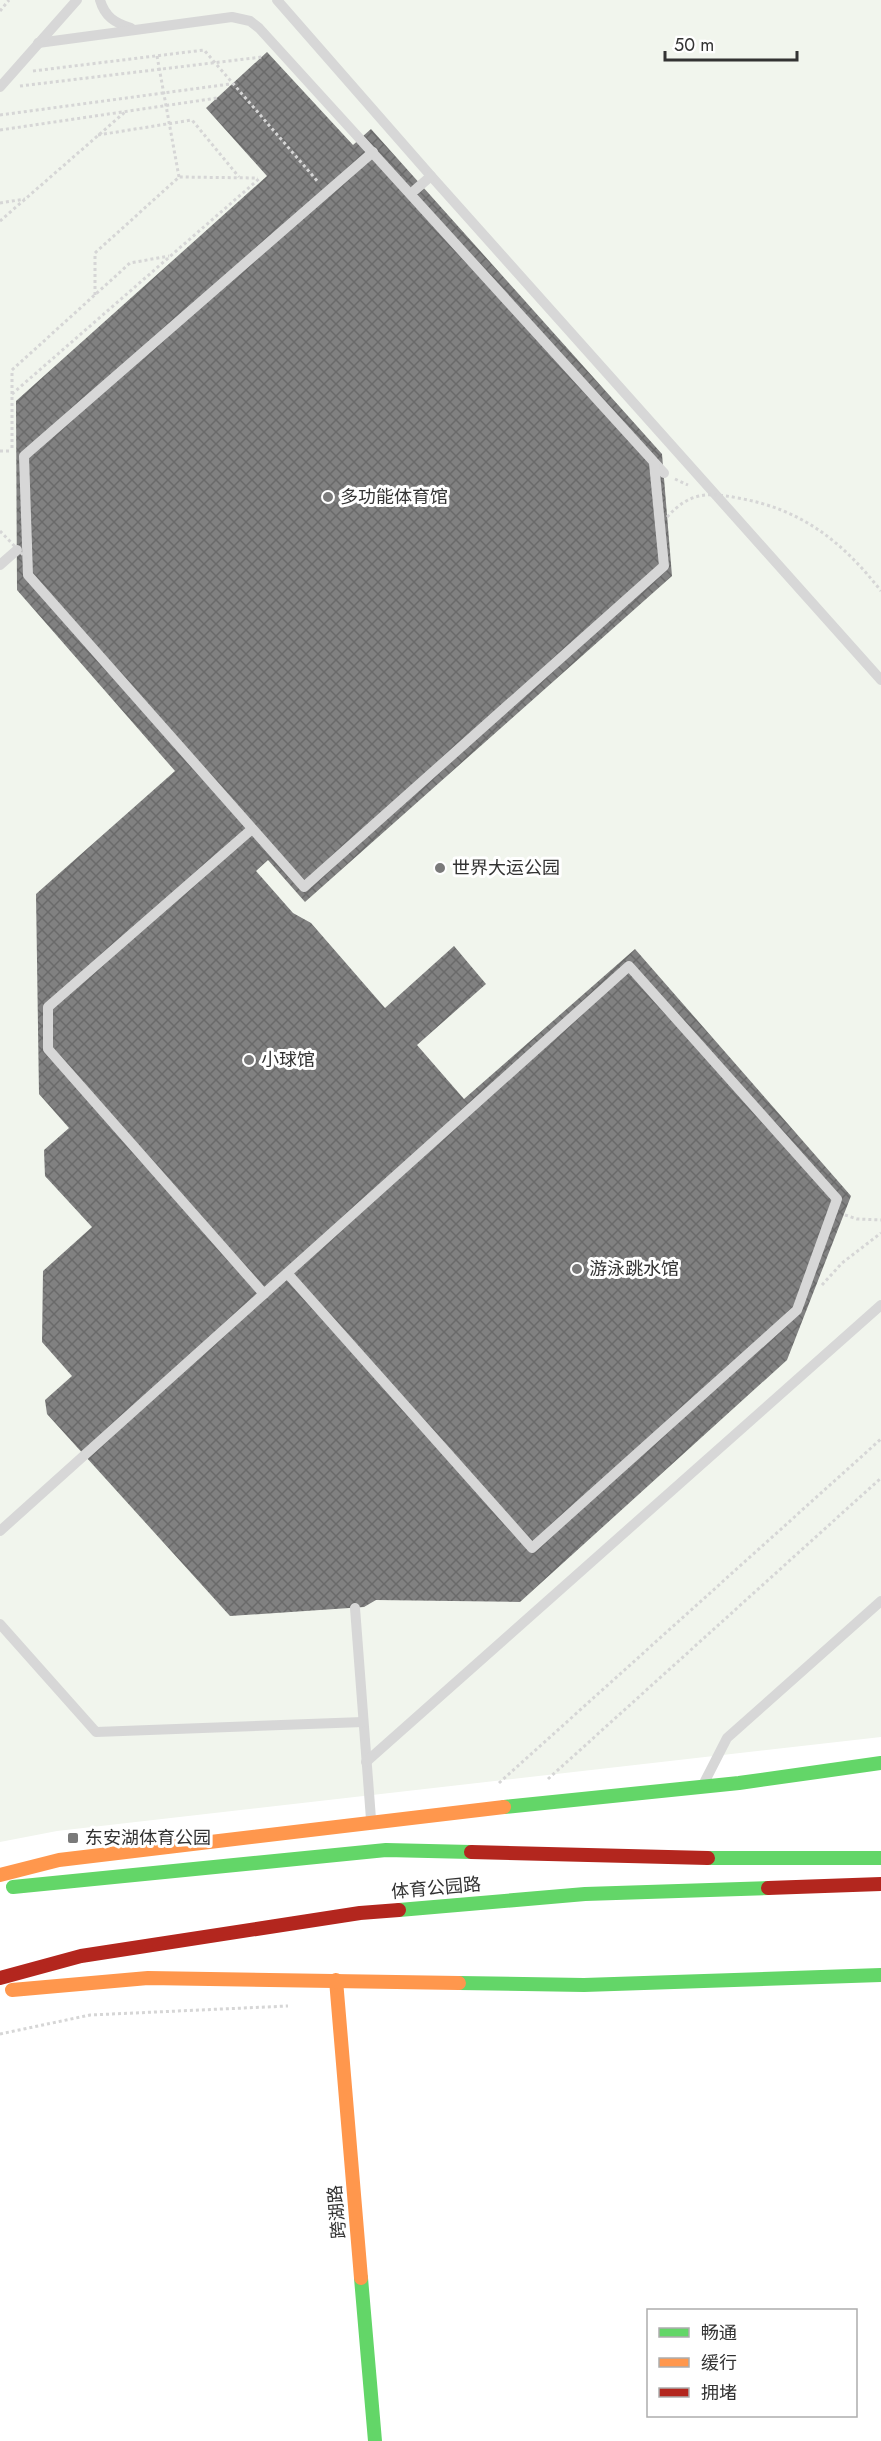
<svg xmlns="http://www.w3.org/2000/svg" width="881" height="2441" viewBox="0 0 881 2441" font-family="Jost,'Noto Sans SC',sans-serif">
	<defs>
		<pattern id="building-cross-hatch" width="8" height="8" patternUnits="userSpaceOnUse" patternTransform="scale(1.5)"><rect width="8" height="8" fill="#818181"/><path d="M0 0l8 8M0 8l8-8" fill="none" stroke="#6a6a6a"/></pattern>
	</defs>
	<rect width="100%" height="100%" fill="#fff"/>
	<polygon fill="#f1f5ed" points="0,0 881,0 881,1737 57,1831 0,1842"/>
	<polygon fill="url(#building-cross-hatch)" points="267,52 353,145 371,129 662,454 672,576 305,902 268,860 256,871 293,913 311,923 385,1008 454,946 486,984 417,1045 464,1099 635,949 851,1196 787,1360 520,1602 376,1600 364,1607 230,1616 47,1414 45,1400 72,1376 42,1342 43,1271 92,1227 45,1176 44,1150 69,1128 39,1094 36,894 175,771 17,590 16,401 267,176 206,108"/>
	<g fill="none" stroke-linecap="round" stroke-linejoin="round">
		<g stroke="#d6d6d6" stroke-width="3" stroke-dasharray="3 3" stroke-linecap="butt">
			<polyline points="0,11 9,0"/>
			<polyline points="157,56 179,177"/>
			<polyline points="33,71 204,50 319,183"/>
			<polyline points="20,86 262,57"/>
			<polyline points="0,115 230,84"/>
			<polyline points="0,130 217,98"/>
			<polyline points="98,135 192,120 239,177"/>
			<polyline points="0,203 25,199"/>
			<polyline points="0,221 125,112"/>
			<polyline points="95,295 95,253 179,177 258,178"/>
			<polyline points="12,394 12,370 130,263 169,256"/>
			<polyline points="12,448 12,394 260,178"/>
			<polyline points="0,451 12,451"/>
			<polyline points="675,479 688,485"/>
			<polyline points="845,1215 857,1219 881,1220"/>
			<polyline points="822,1285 842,1263 881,1233"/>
			<polyline points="548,1779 881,1478"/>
			<polyline points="499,1783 881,1439"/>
			<polyline points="0,2034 90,2015 288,2006"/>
		</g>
		<g stroke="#d7d7d7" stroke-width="10">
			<path d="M100,0C105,17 115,23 131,28"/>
			<polyline points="277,0 431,176 881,680"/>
			<polyline points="38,43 232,17 250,21 259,28 664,473"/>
			<polyline points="0,87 77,0"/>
			<polyline points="373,152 24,456 28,575 304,887 664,566 654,463"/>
			<polyline points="415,190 431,176"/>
			<polyline points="0,565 17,550"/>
			<polyline points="252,829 48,1007 48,1049 264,1294"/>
			<polyline points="0,1531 629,966 837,1199 797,1310 532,1548 287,1273"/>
			<polyline points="355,1608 371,1819"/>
			<polyline points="0,1624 96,1732 363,1722"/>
			<polyline points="366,1762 881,1305"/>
			<polyline points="705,1781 727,1738 881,1601"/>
		</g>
		<g stroke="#63d668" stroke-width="14">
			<polyline points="504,1807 739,1783 881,1763"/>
			<polyline points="708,1858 881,1858"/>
			<polyline points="13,1887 386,1850 471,1852"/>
			<polyline points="399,1910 585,1894 768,1888"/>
			<polyline points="459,1983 584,1985 881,1975"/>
			<polyline points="361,2278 375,2441"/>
		</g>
		<g stroke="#ff974d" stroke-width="14">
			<polyline points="0,1875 59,1860 504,1807"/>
			<polyline points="336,1980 361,2278"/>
			<polyline points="12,1990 148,1978 459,1983"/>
		</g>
		<g stroke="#b3261e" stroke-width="14">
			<polyline points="471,1852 708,1858"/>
			<polyline points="768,1888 881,1884"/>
			<polyline points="0,1978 81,1956 360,1913 399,1910"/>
		</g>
		<g stroke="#d6d6d6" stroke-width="3" stroke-dasharray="3 3" stroke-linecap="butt">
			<path d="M667,517C690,492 707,492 738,498C801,509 842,541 881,591"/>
			<polyline points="0,531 27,559"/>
		</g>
	</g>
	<g fill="#7a7a7a" stroke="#fff" stroke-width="2">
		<circle cx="328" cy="497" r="6"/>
		<circle cx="440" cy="868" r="6"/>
		<circle cx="249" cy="1060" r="6"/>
		<circle cx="577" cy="1269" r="6"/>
		<rect x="67" y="1832" width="12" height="12" rx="3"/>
	</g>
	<g text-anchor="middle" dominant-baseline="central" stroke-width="6" stroke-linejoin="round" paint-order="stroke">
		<g font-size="18" fill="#333" stroke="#fff" text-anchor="start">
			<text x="340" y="497">多功能体育馆</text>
			<text x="452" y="868">世界大运公园</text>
			<text x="261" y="1060">小球馆</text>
			<text x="589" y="1269">游泳跳水馆</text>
			<text x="85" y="1838">东安湖体育公园</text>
		</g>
		<g font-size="18" fill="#333" stroke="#fff">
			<text transform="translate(436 1888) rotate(-5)">体育公园路</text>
			<text transform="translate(337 2212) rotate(-95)">跨湖路</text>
		</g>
	</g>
	<rect x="647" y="2309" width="210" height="108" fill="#ffffff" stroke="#adadad" stroke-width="1.5"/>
	<rect x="659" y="2328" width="30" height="9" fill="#63d668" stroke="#adadad" stroke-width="1.5"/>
	<text x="701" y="2339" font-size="18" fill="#333333">畅通</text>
	<rect x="659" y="2358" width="30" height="9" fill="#ff974d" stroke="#adadad" stroke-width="1.5"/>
	<text x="701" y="2369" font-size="18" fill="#333333">缓行</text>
	<rect x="659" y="2388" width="30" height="9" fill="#b3261e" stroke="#adadad" stroke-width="1.5"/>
	<text x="701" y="2399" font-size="18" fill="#333333">拥堵</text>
	<path d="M665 51v9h132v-9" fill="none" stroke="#333333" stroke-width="3"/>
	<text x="674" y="51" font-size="18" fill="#333333" stroke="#ffffff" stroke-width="4.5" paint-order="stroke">50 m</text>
</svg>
